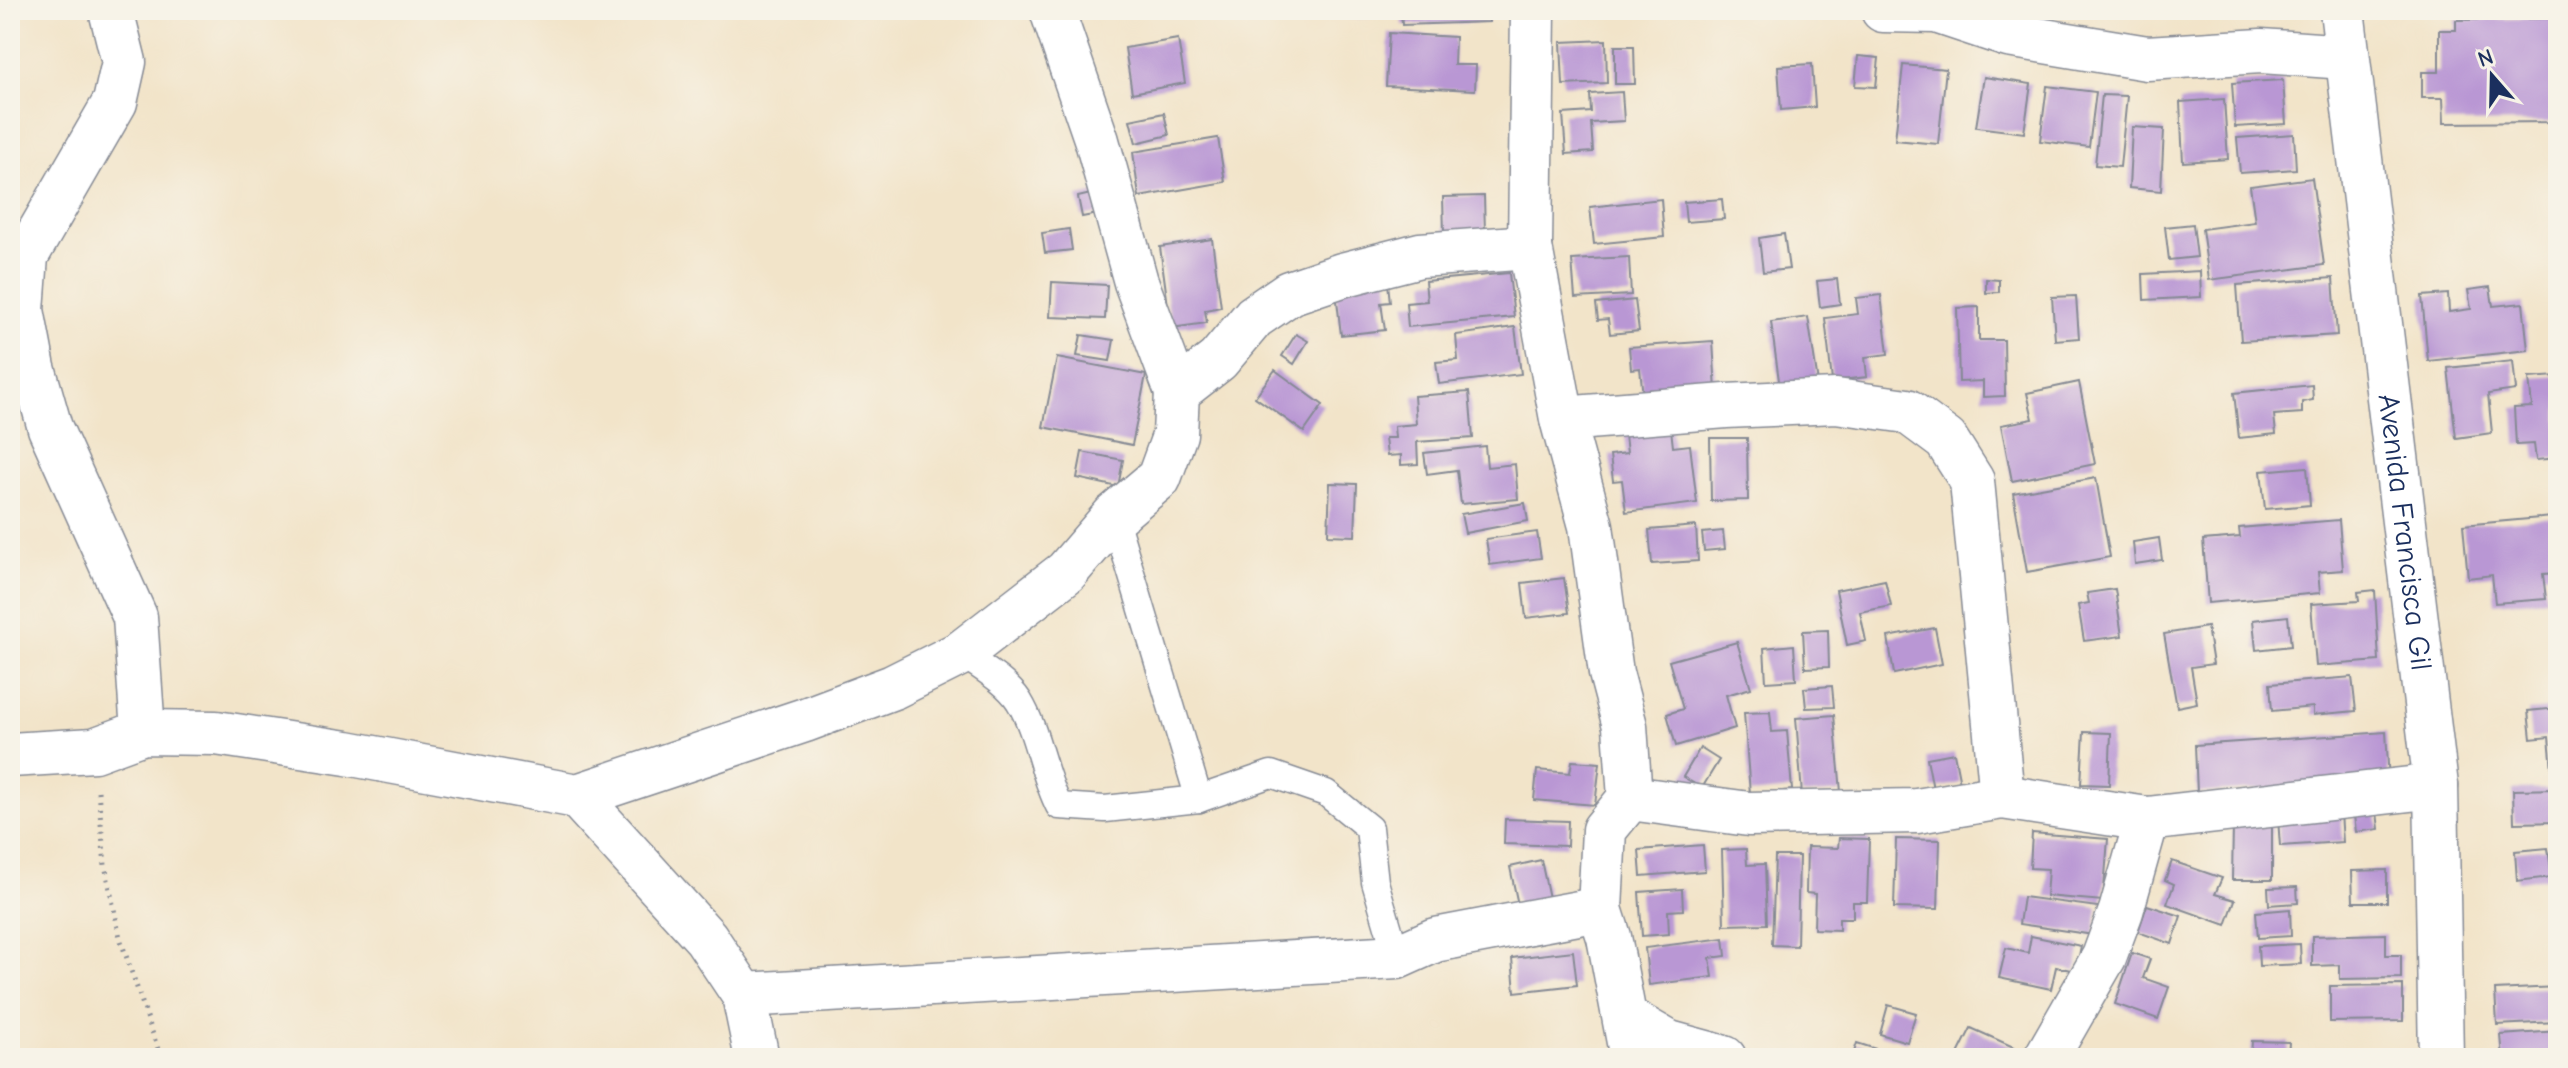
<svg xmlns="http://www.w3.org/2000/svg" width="2568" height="1068" viewBox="0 0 2568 1068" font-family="'Comic Neue',sans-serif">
	<rect width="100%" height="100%" fill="#f7f3e8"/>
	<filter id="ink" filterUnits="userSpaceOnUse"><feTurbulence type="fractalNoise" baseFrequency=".0125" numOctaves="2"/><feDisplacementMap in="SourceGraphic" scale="16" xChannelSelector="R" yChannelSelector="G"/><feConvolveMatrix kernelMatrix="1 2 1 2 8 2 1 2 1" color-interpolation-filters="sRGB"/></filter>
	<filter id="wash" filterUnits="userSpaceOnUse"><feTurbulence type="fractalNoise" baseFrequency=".006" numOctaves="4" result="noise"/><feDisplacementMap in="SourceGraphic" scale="32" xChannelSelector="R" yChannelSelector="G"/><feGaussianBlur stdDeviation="1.8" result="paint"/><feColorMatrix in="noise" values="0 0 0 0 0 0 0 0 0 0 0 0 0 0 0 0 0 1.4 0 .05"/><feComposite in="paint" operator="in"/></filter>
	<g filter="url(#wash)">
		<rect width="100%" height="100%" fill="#f2e4c9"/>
		<g id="blocks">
			<g fill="#b997d4">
				<polygon points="1349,10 1387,10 1388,16 1349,19"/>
				<polygon points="1401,10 1488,10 1489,22 1402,25"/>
				<polygon points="2558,18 2558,122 2444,123 2443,98 2422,98 2422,72 2439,72 2439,30 2456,30 2456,20"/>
				<polygon points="1389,33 1455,37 1454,65 1476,65 1475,90 1386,86"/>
				<polygon points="1178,39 1185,83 1132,93 1125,48"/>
				<polygon points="1606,40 1607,83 1563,85 1561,42"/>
				<polygon points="1615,46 1634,46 1635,84 1615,84"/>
				<polygon points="1858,56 1879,58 1876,87 1855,86"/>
				<polygon points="1812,64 1815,107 1781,110 1778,66"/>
				<polygon points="1903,65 1946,69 1938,144 1895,140"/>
				<polygon points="1984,77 2031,84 2024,133 1976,127"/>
				<polygon points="2283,80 2286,124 2235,127 2232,83"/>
				<polygon points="2047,86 2096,92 2089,147 2040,141"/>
				<polygon points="1622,92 1624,121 1591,123 1593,152 1566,154 1563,114 1591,112 1590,94"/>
				<polygon points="2102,95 2127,96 2120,167 2095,165"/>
				<polygon points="2224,99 2228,159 2183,162 2180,102"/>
				<polygon points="1164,113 1169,135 1136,143 1130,120"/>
				<polygon points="2132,127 2164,129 2161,191 2129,188"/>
				<polygon points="2294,134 2296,169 2240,173 2237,138"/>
				<polygon points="1218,138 1225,182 1139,197 1133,152"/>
				<polygon points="2312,178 2324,265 2209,280 2202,229 2255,222 2250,186"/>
				<polygon points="1095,193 1098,214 1082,217 1078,197"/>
				<polygon points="1484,196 1485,233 1444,234 1443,197"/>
				<polygon points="1661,199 1664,237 1594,244 1590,207"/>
				<polygon points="1722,199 1724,219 1686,222 1684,202"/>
				<polygon points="2193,224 2197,257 2169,260 2165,227"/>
				<polygon points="1069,229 1072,250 1045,253 1042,233"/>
				<polygon points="1784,234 1789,269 1763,272 1759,238"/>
				<polygon points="1212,239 1221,307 1205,310 1207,323 1171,328 1160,247"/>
				<polygon points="1629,257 1631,295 1575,298 1572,260"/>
				<polygon points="2200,271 2201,297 2144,300 2143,274"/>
				<polygon points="1509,273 1514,317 1408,327 1406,303 1427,301 1425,281"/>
				<polygon points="1387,274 1390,302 1381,303 1385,330 1341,335 1336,292"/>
				<polygon points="2333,278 2337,335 2241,341 2237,285"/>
				<polygon points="1837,279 1840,304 1820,307 1817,281"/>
				<polygon points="1986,279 1999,280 1999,292 1986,293"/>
				<polygon points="1052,282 1107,285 1105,319 1050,317"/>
				<polygon points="2490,287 2493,306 2523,303 2528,350 2428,361 2422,296 2448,294 2449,312 2471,309 2468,290"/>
				<polygon points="1881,295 1888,354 1865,357 1867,377 1832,381 1825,318 1858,314 1856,298"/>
				<polygon points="2076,296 2079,338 2055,340 2052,297"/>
				<polygon points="1635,300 1639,331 1610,334 1608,319 1598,320 1596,304"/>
				<polygon points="1979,307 1979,340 2004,340 2005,396 1983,397 1983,381 1959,382 1957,308"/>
				<polygon points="1808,317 1818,383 1780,388 1771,322"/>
				<polygon points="1515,327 1521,374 1439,384 1436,362 1458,360 1456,335"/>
				<polygon points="1296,334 1308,341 1294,364 1282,356"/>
				<polygon points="1081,335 1114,340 1110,361 1077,356"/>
				<polygon points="1713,341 1716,391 1643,396 1640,368 1631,369 1629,347"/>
				<polygon points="1057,358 1146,375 1132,445 1043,427"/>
				<polygon points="2513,361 2516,390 2488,394 2492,433 2456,438 2448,368"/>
				<polygon points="1275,370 1323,405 1304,432 1255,397"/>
				<polygon points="2558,376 2558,458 2536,460 2534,444 2516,445 2514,408 2532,407 2529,378"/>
				<polygon points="2079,382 2095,464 2012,481 2001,425 2033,419 2027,393"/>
				<polygon points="2312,385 2313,400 2302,402 2302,413 2274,415 2276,434 2239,438 2234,393"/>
				<polygon points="1469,392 1473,438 1417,442 1418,464 1401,465 1401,455 1387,456 1385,438 1395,438 1394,426 1416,424 1414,396"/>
				<polygon points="1671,429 1673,447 1690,445 1697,503 1626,512 1622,480 1613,481 1610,455 1627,453 1625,435"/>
				<polygon points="1710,438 1747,438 1748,500 1711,501"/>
				<polygon points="1485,446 1487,467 1515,464 1518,499 1461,504 1457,470 1427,474 1424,453"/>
				<polygon points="1082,452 1123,460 1118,487 1077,478"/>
				<polygon points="2307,467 2310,505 2265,509 2261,471"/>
				<polygon points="2096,478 2110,557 2027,572 2013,493"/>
				<polygon points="1330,483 1357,484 1355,536 1328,535"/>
				<polygon points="1525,503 1528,521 1465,533 1461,514"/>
				<polygon points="2552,517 2557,573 2543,574 2546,599 2495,603 2492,575 2468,578 2463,525"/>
				<polygon points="2339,520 2343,570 2318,572 2320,593 2208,603 2203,540 2240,537 2239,528"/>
				<polygon points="1696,526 1698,561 1652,564 1649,530"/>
				<polygon points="1723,531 1725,549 1704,551 1702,533"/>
				<polygon points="1537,532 1541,558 1490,565 1486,539"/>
				<polygon points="2159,538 2162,560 2135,564 2133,542"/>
				<polygon points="1564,578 1569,613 1526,618 1522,583"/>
				<polygon points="1885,580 1891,606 1860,612 1866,641 1847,645 1836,590"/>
				<polygon points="2115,589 2122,636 2084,641 2078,605 2089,603 2087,593"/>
				<polygon points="2375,590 2379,661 2316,666 2311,604 2359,601 2358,592"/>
				<polygon points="2288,616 2291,646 2256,650 2253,620"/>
				<polygon points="2207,627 2213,664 2191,667 2197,703 2177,707 2164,634"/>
				<polygon points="1935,628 1942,664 1894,674 1888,637"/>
				<polygon points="1828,630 1829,667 1805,668 1803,631"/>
				<polygon points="1737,642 1751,688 1726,695 1735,728 1676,746 1667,714 1683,709 1669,661"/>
				<polygon points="1794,645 1796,680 1766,682 1764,648"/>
				<polygon points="2352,677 2356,711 2313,715 2313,707 2272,711 2270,684"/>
				<polygon points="1832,686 1834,707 1806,708 1804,688"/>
				<polygon points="2558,708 2558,768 2552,769 2549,737 2531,739 2528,711"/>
				<polygon points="1770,712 1772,732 1787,731 1792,790 1750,794 1744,713"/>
				<polygon points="1834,715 1841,792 1802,795 1796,718"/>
				<polygon points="2084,732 2111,733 2109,785 2081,784"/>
				<polygon points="2386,732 2389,781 2197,793 2195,745"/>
				<polygon points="1700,748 1719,760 1702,788 1683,777"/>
				<polygon points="1954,753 1960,783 1933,789 1927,758"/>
				<polygon points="1572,761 1600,763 1595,805 1534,800 1537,770 1570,773"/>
				<polygon points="2558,789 2558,822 2514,823 2513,790"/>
				<polygon points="2377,812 2379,829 2356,832 2354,815"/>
				<polygon points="2341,813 2343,842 2280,846 2278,819"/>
				<polygon points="1505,819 1568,821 1567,846 1504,844"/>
				<polygon points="2233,826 2272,826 2272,880 2232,880"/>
				<polygon points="2032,833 2108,839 2103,901 2046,896 2048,869 2030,868"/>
				<polygon points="1839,838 1869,839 1867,902 1853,902 1853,918 1839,918 1839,930 1814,929 1815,894 1806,893 1807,847 1838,848"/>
				<polygon points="1896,839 1940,840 1938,909 1894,908"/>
				<polygon points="1703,845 1705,871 1641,876 1639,850"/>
				<polygon points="2548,848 2552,877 2517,881 2515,851"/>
				<polygon points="1746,849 1747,865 1765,864 1767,924 1724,925 1722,850"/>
				<polygon points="1775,856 1799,856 1797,946 1772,945"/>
				<polygon points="1541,860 1549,898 1518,905 1510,867"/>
				<polygon points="2172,861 2222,878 2215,894 2235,900 2226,925 2167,904 2174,884 2165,880"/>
				<polygon points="2387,870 2387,902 2353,902 2352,871"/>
				<polygon points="2297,887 2298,903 2269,905 2268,888"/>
				<polygon points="1682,889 1683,910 1668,911 1669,934 1642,936 1639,892"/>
				<polygon points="2023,897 2098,907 2094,935 2019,924"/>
				<polygon points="2147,905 2181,916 2172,944 2138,932"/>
				<polygon points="2290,909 2291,936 2258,938 2256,912"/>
				<polygon points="2386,934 2386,955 2401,955 2401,978 2340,979 2340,965 2312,966 2312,936"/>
				<polygon points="2031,936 2081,946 2076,971 2056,967 2051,989 1999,978 2006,948 2028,953"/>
				<polygon points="1724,938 1726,956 1710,958 1713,977 1649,985 1645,948"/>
				<polygon points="2300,944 2301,964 2259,966 2258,946"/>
				<polygon points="1573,951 1577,985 1515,992 1512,958"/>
				<polygon points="2132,953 2150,959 2143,978 2169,987 2158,1019 2115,1004"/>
				<polygon points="2403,985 2403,1021 2330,1022 2330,986"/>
				<polygon points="2558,987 2558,1022 2497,1025 2495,990"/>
				<polygon points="1888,1005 1916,1013 1907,1042 1880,1034"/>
				<polygon points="1971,1028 2027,1053 2025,1058 1956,1058"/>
				<polygon points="2558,1031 2558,1058 2503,1058 2501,1035"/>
				<polygon points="2252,1041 2289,1042 2288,1058 2251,1058"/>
				<polygon points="1857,1043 1901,1057 1901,1058 1852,1058"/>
			</g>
		</g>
	</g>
	<g filter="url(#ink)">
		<use href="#blocks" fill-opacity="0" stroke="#868a94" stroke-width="2"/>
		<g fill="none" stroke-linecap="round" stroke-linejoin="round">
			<defs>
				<g id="lane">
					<polyline points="1114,516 1199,799"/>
					<path d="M961,653C980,667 1006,681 1019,701C1038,732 1042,773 1059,806L1105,809L1199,799L1271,774L1326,793L1369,828L1375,882L1397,957"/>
				</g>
				<g id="street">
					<polyline points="111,10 124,62 115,102 26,256 22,310 33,368 50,428 135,617 143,732"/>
					<polyline points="1052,10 1097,141 1136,282 1177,392"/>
					<polyline points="1533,10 1530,247 1562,419 1591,526 1611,673 1625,726 1630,798 1604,830 1600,909 1609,937 1632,1058"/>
					<polyline points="1883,10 1936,11 2008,35 2147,58 2261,51 2346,57"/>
					<path id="s1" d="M2342,10L2436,786L2441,1058"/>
					<polyline points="1562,419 1726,406 1836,401 1907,411 1946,440 1972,481 2002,797"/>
					<polyline points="10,755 94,750 143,732 216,733 347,753 577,796 805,720 893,687 961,653 1066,572 1114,516 1159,478 1175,434 1177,392 1218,360 1254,317 1289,293 1342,275 1420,255 1530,247"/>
					<polyline points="577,796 706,938 744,995 757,1058"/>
					<polyline points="1630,798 1749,814 1917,811 2002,797 2147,819 2436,786"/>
					<polyline points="744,995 1397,957 1435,940 1600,909"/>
					<polyline points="1626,1018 1669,1043 1724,1058"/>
					<polyline points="2046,1058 2104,957 2121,911 2147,819"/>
				</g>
			</defs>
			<use href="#lane" stroke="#868a94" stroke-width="29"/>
			<use href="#street" stroke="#868a94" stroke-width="47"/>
			<polyline stroke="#868a94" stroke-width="5" stroke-dasharray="2 6" stroke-linecap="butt" points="98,791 105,865 120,938 161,1058"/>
			<use href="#lane" stroke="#fff" stroke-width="26"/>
			<use href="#street" stroke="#fff" stroke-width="44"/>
		</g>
	</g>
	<g text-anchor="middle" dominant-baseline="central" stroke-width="8" stroke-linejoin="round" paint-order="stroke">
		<g font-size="30" fill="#1b2f5e" stroke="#f7f3e8">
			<text stroke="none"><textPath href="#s1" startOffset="526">Avenida Francisca Gil</textPath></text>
		</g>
	</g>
	<rect width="2568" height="1068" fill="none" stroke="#f7f3e8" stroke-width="40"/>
	<g transform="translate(2492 76) rotate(340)" stroke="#f7f3e8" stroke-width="6" paint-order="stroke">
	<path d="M0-6L14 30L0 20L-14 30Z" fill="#1b2f5e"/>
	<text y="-12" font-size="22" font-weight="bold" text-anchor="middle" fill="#1b2f5e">N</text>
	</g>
</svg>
